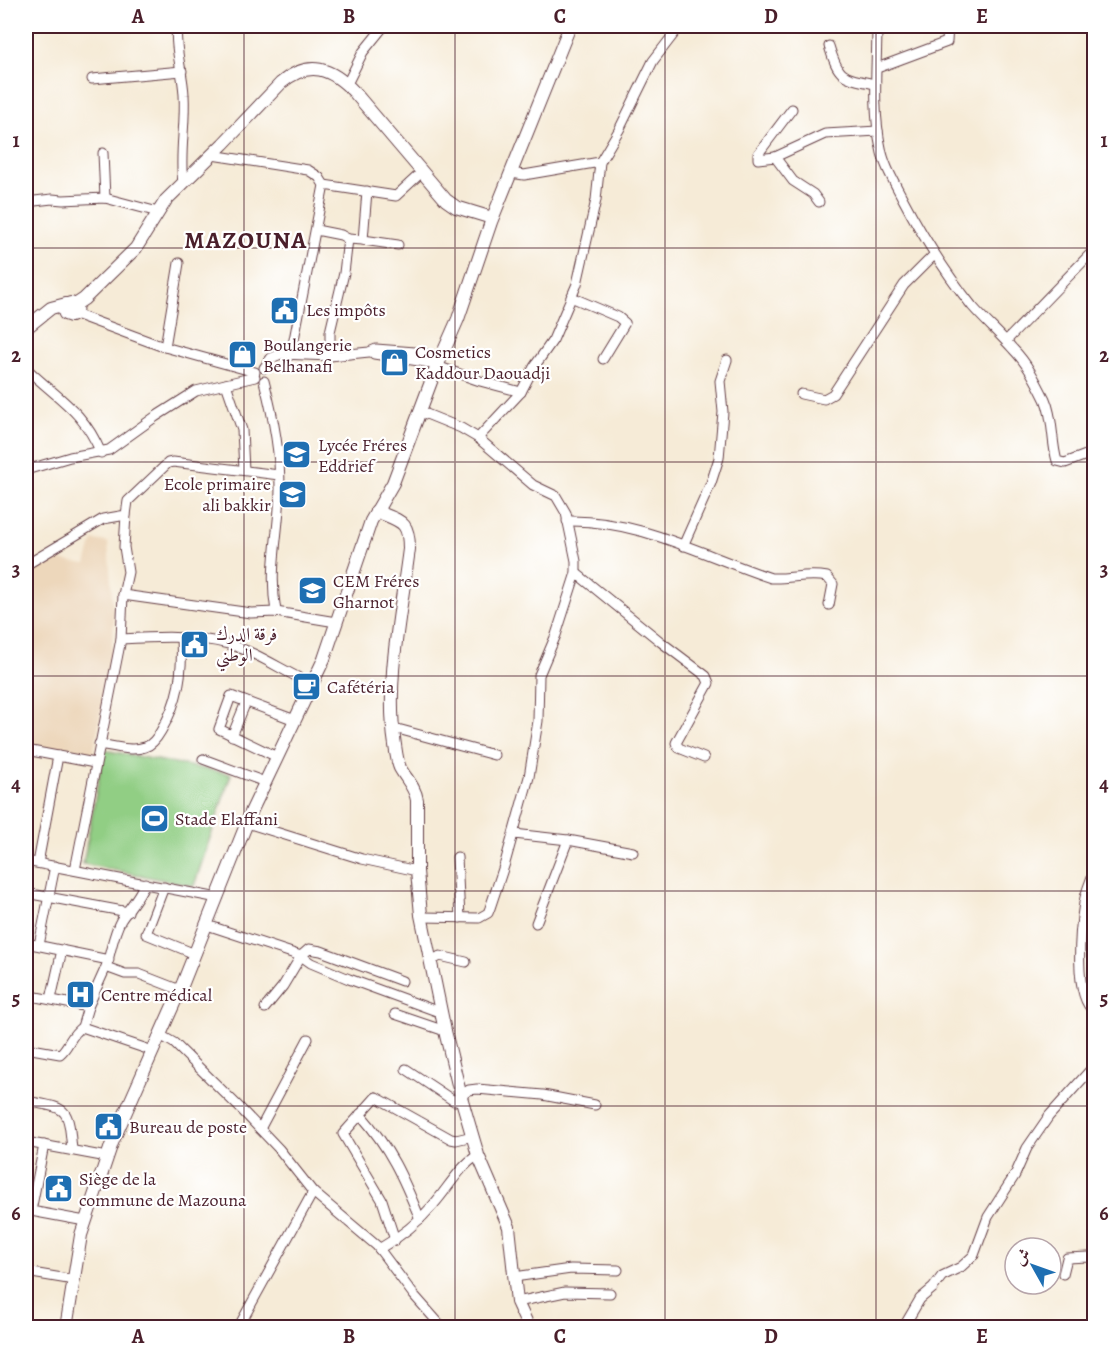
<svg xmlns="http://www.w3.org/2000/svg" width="1120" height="1353" viewBox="0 0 1120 1353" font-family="Alegreya,Amiri,serif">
	<rect width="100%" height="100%" fill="#fff"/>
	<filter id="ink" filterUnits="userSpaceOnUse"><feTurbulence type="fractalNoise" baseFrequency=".0167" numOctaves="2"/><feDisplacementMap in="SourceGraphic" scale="12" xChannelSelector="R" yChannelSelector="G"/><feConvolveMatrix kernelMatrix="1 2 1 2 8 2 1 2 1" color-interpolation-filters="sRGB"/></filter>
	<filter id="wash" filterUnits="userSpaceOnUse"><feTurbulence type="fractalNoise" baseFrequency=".008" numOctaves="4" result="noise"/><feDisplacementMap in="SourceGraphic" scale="24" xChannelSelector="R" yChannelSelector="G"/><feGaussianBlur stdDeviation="1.35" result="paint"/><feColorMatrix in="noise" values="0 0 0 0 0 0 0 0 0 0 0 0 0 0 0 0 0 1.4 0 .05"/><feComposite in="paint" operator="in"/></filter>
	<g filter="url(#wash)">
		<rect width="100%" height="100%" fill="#f6ebd7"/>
		<polygon fill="#edd7bb" points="93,540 108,542 114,621 111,660 92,760 26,748 26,572 30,565 46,558 86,564"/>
		<polygon fill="#91ce84" stroke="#6e7658" stroke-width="1.5" points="104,750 231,774 194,886 83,864"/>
	</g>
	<g filter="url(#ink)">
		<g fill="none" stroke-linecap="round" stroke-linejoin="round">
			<defs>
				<g id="minor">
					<path d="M177,26C174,48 183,72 184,95C186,124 179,153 183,183"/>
					<path d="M877,26C877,67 872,107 881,148C884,166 895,183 903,199C923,237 945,272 972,306C985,321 1000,334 1013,349C1027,363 1036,381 1045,399C1054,419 1051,441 1057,461L1065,463L1094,452"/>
					<path d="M829,46C839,79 843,77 875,84"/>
					<polyline points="877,68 947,42 948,26"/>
					<polyline points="92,79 182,71"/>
					<polyline points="347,84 363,52 384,26"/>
					<polyline points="792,109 758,154 758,159 775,157 825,134 878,131"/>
					<polyline points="103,153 105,198"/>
					<polyline points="212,155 308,170 319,177 324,185 291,355"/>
					<polyline points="775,157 793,181 813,194 819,202"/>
					<polyline points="600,162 619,130 653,61 680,26"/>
					<polyline points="324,185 396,196 422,172"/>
					<polyline points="26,202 52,199 63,200 105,198 158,212"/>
					<polyline points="316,230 341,235 348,239 344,273 330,332 330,356"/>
					<polyline points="348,239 363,240 367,191"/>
					<polyline points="363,240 398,245"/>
					<polyline points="571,297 618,317 625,323 603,359"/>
					<polyline points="75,314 161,346 255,372"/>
					<polyline points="1006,341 1094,250"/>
					<polyline points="165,347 179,263"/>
					<polyline points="374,354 425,362 480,381 521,392"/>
					<path d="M26,368C58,399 83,410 101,453"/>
					<polyline points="264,368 271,358 281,354 330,356 369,352 376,349 415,352 441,357"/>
					<path d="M264,381C273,415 280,451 280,487C280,531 268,566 276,612"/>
					<polyline points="226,384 242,430 244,470"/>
					<polyline points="801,394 824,399 833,394 904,285 934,255"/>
					<polyline points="419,411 461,428 478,438 521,392 534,367 553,340 577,284 596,200 600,162 524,175 511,173"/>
					<polyline points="26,470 70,457 109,450 155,417 196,391 255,377"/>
					<path d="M567,521C639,519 704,556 771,578C790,579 808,573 827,577L833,584L829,605"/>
					<polyline points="683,546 711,483 719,458 723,412 720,381 727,360"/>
					<polyline points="26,565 103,519 126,515 128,501 168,463 173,462 279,475"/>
					<polyline points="576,573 661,642 706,676 709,683 676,743 679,748 704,758"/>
					<polyline points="123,595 128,572 124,547 126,515"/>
					<path d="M121,639C157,637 193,635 228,644C257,652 284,672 312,684"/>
					<polyline points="394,728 494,755"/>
					<polyline points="232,736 246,702"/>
					<path d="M99,744C113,746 131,752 145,747C152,745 157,738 161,731C179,701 183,672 181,638"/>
					<polyline points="26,750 95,763"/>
					<polyline points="277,757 219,729 231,696 295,720"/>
					<polyline points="203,759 265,782"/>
					<polyline points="247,823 362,859 417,871"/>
					<polyline points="514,834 568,840 633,852"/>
					<polyline points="457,857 460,918"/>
					<polyline points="26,861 218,898"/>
					<polyline points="38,863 58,756"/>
					<polyline points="75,870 121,639 123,595 251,613 276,612 336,622"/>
					<path d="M1094,877H1092C1089,885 1085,894 1084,903C1080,927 1073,997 1094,1011"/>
					<polyline points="164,887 146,934 195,954"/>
					<polyline points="26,893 128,912"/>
					<polyline points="422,917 479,918 488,913 490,908 505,863 529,777 538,721 539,675 556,635 576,573 576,561 566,513 556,496 533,485 478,438"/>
					<polyline points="536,923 568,840"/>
					<polyline points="207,925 301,956 311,963 349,979 442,1013"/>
					<polyline points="26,943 109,960"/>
					<polyline points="39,945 55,866"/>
					<polyline points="431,961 440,956 466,962"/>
					<path d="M106,967C111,952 113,934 121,920C129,908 139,897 145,883"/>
					<polyline points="26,995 88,1007 82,1027"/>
					<polyline points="51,999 62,950"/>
					<polyline points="88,1007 106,967 125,974 139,974 180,990"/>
					<polyline points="265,1008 283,986 301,956 309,949 321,951 402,981"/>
					<polyline points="395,1014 445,1031"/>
					<polyline points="160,1035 174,1043 240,1108 279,1149 313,1192 377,1246 413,1294 443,1328"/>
					<path d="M26,1048L60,1054C69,1047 70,1035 82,1027L153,1051"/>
					<polyline points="406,1069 454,1101 469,1090 477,1089 543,1095 595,1105"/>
					<path d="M26,1101C68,1109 68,1105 72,1150"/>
					<path d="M360,1114C390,1148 403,1177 420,1219"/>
					<polyline points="260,1129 308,1039"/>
					<polyline points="26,1142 107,1157"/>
					<polyline points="44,1145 31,1211 85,1221"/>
					<polyline points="395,1240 382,1200 343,1134 376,1097 451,1139 456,1140 473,1136"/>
					<path d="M379,1249C400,1237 418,1223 434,1204C449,1187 459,1167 478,1155"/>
					<polyline points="26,1272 74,1280"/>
					<polyline points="1063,1274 1067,1258 1088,1257 1094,1259"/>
					<polyline points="514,1277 571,1269 618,1270"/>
					<polyline points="517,1302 565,1292 610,1293"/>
					<polyline points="238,1328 313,1192"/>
					<polyline points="903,1328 920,1299 933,1288 942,1276 961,1267 974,1255 988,1217 1015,1175 1027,1148 1049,1116 1094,1066"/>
				</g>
				<g id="major">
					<path d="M75,305C78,310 76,314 71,316L65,314L63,309L65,305L71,303L75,305L84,299L136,248L166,200L223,144L281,83C309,59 332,68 355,93L446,200L456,207L492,218"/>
					<polyline points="26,328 51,308 66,304"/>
					<path d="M376,511C401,522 409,520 409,549C401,613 385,681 395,745C396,752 397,761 400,768C406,779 415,787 417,800V871L421,915L445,1031L461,1097L478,1155L509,1227L517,1302L529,1328"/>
					<polyline points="66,1328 81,1235 112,1143 183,983 252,810 324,659 371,521 393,483 435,371 458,319 491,222 570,26"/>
				</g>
			</defs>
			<use href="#minor" stroke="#643e45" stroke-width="11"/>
			<use href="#major" stroke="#643e45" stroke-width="14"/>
			<use href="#minor" stroke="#fff" stroke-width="9"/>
			<use href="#major" stroke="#fff" stroke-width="12"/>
		</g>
	</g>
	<path fill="none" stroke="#4a1f2b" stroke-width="1.5" stroke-opacity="0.55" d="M244,26V1328M455,26V1328M665,26V1328M876,26V1328M26,248H1094M26,462H1094M26,676H1094M26,891H1094M26,1106H1094"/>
	<defs>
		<symbol id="civic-square" viewBox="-11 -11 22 22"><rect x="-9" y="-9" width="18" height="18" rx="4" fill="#1f6fb2" stroke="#fff"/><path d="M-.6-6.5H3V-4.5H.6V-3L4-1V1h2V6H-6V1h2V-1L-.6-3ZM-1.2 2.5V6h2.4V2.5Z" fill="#fff"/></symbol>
		<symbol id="shop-square" viewBox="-11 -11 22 22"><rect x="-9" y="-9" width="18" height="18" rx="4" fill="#1f6fb2" stroke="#fff"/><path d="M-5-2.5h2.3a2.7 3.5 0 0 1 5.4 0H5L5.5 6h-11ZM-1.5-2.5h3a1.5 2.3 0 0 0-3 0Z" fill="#fff"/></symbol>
		<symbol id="school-square" viewBox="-11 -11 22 22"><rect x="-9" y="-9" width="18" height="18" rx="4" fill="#1f6fb2" stroke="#fff"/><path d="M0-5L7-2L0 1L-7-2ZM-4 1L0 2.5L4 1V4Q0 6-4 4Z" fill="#fff"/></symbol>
		<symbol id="cafe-square" viewBox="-11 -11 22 22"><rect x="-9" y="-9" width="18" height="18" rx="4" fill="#1f6fb2" stroke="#fff"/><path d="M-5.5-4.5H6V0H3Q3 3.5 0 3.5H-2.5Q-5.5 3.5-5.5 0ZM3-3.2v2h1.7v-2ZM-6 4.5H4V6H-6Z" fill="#fff"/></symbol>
		<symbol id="stadium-square" viewBox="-11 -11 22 22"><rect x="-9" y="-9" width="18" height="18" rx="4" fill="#1f6fb2" stroke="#fff"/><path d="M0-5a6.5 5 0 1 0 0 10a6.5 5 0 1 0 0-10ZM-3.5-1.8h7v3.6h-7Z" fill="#fff"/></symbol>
		<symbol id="hospital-square" viewBox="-11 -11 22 22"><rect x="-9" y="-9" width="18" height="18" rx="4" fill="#1f6fb2" stroke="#fff"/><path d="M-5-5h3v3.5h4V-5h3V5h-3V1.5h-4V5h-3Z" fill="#fff"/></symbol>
	</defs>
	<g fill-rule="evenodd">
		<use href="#civic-square" x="268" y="294" width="33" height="33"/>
		<use href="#shop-square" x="226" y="338" width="33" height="33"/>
		<use href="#shop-square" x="378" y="346" width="33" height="33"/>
		<use href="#school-square" x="280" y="438" width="33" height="33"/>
		<use href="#school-square" x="276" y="478" width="33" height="33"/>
		<use href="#school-square" x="296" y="574" width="33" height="33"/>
		<use href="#civic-square" x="178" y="628" width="33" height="33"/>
		<use href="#cafe-square" x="290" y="670" width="33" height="33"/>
		<use href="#stadium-square" x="138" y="802" width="33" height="33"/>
		<use href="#hospital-square" x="64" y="978" width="33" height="33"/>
		<use href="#civic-square" x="92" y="1110" width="33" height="33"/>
		<use href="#civic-square" x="42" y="1172" width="33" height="33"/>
	</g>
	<g text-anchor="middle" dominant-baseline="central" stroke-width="4.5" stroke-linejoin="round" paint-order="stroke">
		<g font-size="18" fill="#4a1f2b" stroke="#fff" text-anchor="start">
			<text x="306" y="310">Les impôts</text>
			<text x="263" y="345">Boulangerie<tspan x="263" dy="21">Belhanafi</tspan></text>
			<text x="415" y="352">Cosmetics<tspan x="415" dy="21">Kaddour Daouadji</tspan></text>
			<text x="318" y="445">Lycée Fréres<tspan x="318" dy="21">Eddrief</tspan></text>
			<text x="271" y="484" text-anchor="end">Ecole primaire<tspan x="271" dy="21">ali bakkir</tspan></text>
			<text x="333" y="581">CEM Fréres<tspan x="333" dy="21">Gharnot</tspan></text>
			<text x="216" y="634">فرقة الدرك<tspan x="216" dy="21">الوطني</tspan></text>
			<text x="327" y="687">Cafétéria</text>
			<text x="175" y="819">Stade Elaffani</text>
			<text x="101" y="995">Centre médical</text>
			<text x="129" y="1127">Bureau de poste</text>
			<text x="79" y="1179">Siège de la<tspan x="79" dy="21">commune de Mazouna</tspan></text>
		</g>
		<g font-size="24" font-weight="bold" letter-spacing="1.5" fill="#4a1f2b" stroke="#fff">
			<text x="246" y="240">MAZOUNA</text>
		</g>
	</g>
	<rect width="1120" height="1353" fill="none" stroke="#fff" stroke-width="66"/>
	<g transform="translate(1033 1266) rotate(310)"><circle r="28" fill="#ffffff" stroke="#b7a5aa" stroke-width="1.5"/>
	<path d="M0-4.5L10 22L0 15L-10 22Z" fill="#1f6fb2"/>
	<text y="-9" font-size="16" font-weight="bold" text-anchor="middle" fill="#4a1f2b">ش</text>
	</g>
	<rect x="33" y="33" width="1054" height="1287" fill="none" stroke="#4a1f2b" stroke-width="2"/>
	<g font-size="20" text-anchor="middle" font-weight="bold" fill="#4a1f2b">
		<text x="138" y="23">A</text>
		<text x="349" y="23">B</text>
		<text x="560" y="23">C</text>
		<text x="771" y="23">D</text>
		<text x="982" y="23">E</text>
		<text x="16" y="147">1</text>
		<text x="1104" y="147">1</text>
		<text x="16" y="362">2</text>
		<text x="1104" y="362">2</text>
		<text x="16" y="576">3</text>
		<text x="1104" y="576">3</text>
		<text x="16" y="791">4</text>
		<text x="1104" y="791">4</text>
		<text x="16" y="1005">5</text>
		<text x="1104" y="1005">5</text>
		<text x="16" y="1220">6</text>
		<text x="1104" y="1220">6</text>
		<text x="138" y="1343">A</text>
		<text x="349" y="1343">B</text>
		<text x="560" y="1343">C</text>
		<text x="771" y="1343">D</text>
		<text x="982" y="1343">E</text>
	</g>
</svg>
